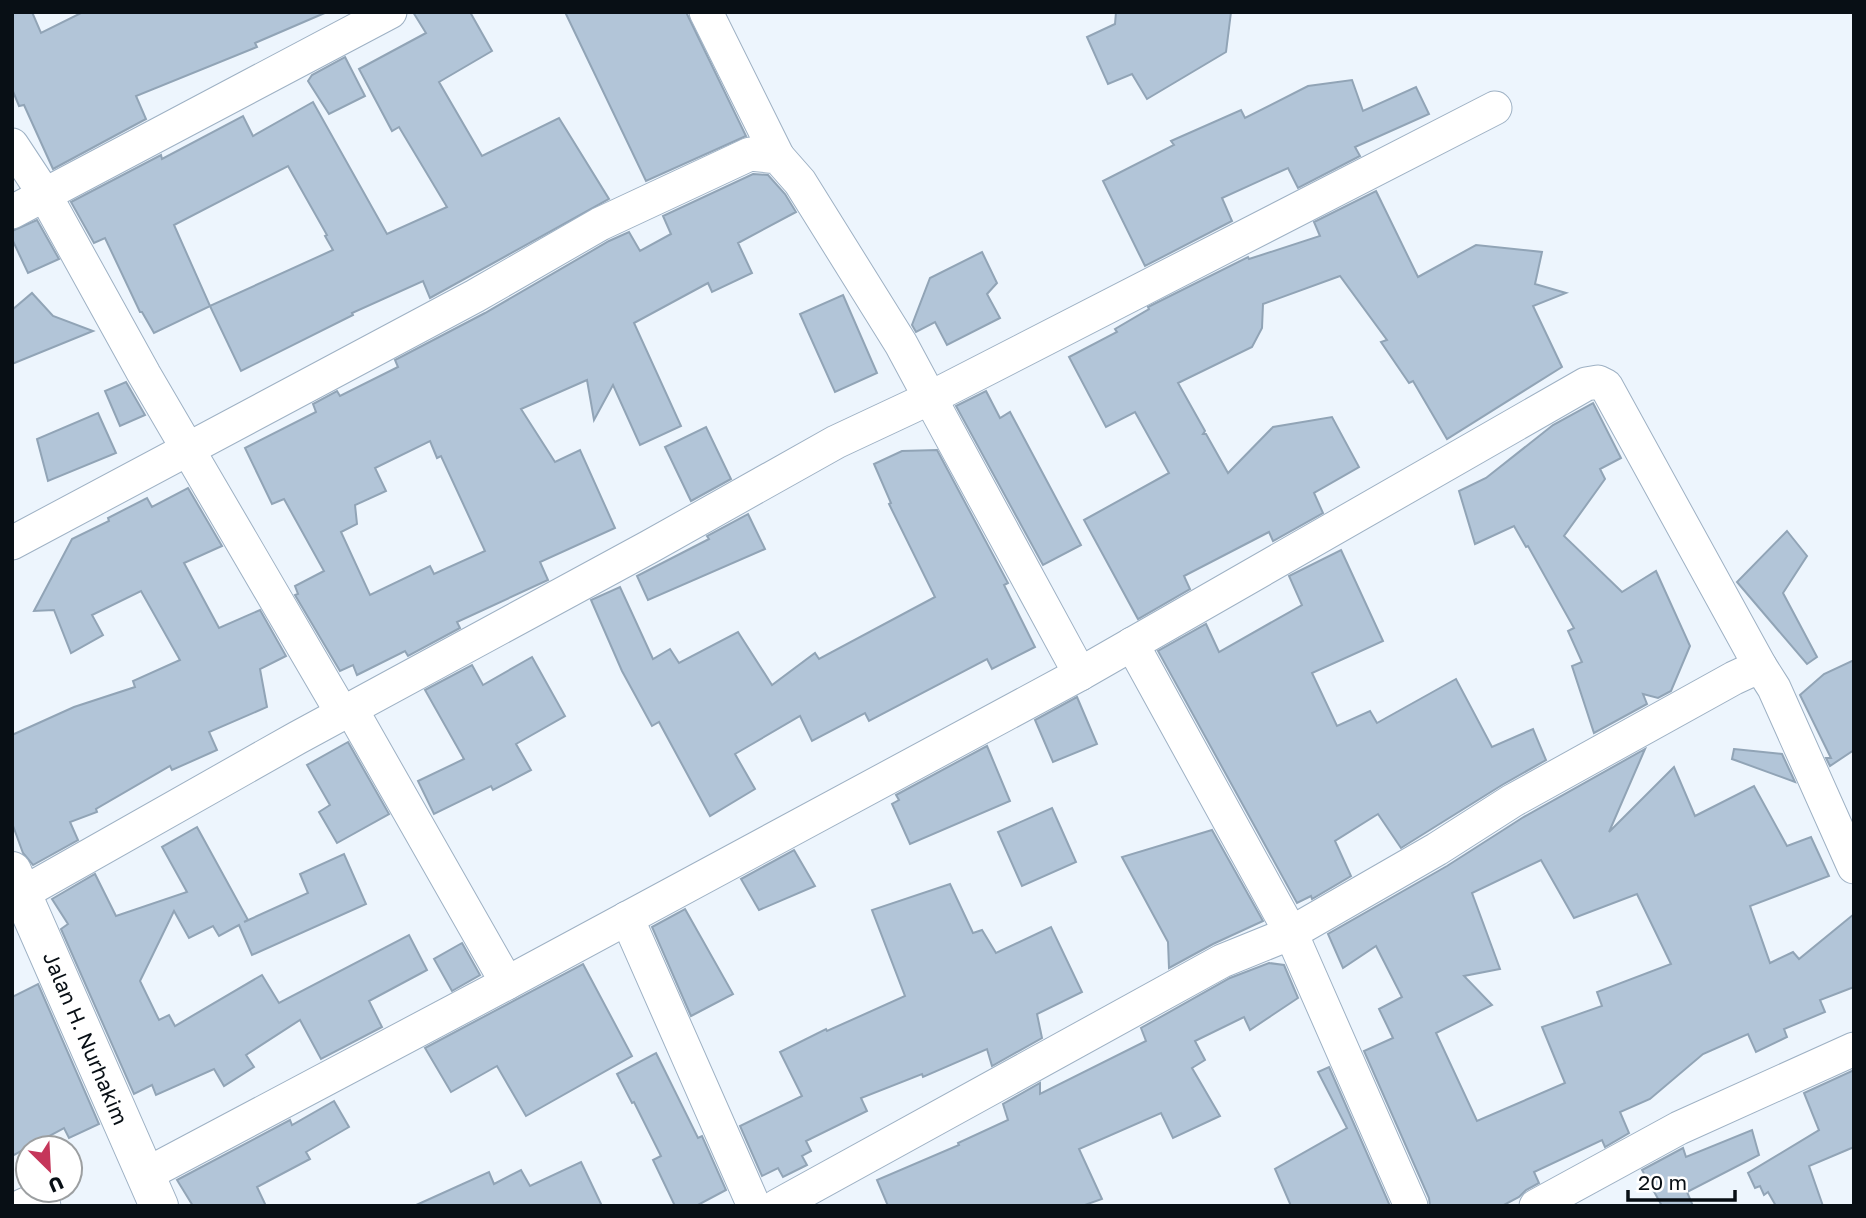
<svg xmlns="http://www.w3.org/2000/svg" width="1866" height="1218" viewBox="0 0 1866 1218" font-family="'Golos Text',sans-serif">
	<rect width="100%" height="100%" fill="#edf5fd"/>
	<g fill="#b2c5d8" stroke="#91a4b6" stroke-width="2" fill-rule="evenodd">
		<polygon points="12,12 32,12 41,33 83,12 327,12 255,43 257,47 136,96 146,119 53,169 24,105 19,106 12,89"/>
		<path d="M413,12H470L492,51L439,82L482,156L559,118L609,199L430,298L423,281L352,313L353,315L241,371L210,306L154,333L142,312H140L105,238L94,243L71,202L161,155L162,159L243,116L253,136L313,102L387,234L447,207L399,127L392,131L359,69L426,33ZM288,166L327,235L325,236L333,250L210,306L174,225Z"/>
		<polygon points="565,12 686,12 746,136 646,181"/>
		<polygon points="1116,12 1231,12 1226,52 1147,99 1132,74 1108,84 1087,37 1115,24"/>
		<polygon points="345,57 365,96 329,114 308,81 312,75"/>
		<polygon points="1352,80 1363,111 1416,87 1429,114 1355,147 1360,156 1298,188 1288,168 1222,198 1232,221 1145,266 1103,181 1174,145 1171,141 1241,110 1245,118 1308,86"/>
		<path d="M753,174L768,175L785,194L796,212L738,243L752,273L712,292L708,283L634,323L681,426L640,445L613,385L594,420L587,380L521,409L555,462L580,450L615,528L540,562L548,580L457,622L460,628L408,656L405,651L357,675L353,665L340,671L295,595L298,594L295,586L324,571L284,499L272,504L245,448L316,412L313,404L337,391L340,396L398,367L395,360L485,313L609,241L629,232L640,251L671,234L663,216ZM430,441L437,458L441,456L485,551L434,574L430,566L370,595L341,532L357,524L355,505L386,491L375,468Z"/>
		<polygon points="1376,191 1418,277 1476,245 1542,252 1535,284 1566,293 1533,306 1562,367 1447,439 1413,381 1409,383 1381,342 1387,340 1340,276 1263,304 1262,328 1252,347 1178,383 1205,431 1203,434 1206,434 1228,473 1273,427 1332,417 1359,467 1314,493 1323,513 1273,541 1269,532 1184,576 1190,589 1138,619 1084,520 1169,473 1135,412 1106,427 1069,357 1117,332 1115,329 1149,309 1148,307 1248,257 1249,259 1320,236 1314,222"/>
		<polygon points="37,220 59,259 28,273 12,239 12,231"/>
		<polygon points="982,252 997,283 987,294 1000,318 947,345 935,322 916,332 912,325 930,278"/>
		<polygon points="32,293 53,316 93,331 12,364 12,310"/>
		<polygon points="843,295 877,373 835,392 800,314"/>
		<polygon points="126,382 145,415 120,426 105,391"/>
		<polygon points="986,391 1000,418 1010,412 1081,545 1043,565 956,406"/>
		<polygon points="1593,403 1621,458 1600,469 1605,479 1564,536 1622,592 1656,571 1690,646 1671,691 1658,698 1643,694 1647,704 1594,733 1572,666 1582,662 1568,631 1574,628 1528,546 1526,547 1514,526 1475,544 1459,491 1486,478 1553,425"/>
		<polygon points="98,413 116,453 48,481 37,439"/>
		<polygon points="706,427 731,479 691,501 665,447"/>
		<polygon points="937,450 1008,583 1004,585 1035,647 992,669 987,659 869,721 865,713 812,741 800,716 735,754 755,789 710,816 659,722 652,726 622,671 591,600 620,587 653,659 670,649 679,663 738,632 772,685 815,653 819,659 935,597 889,504 891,503 874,464 902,451"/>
		<polygon points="188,488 222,546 184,563 219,628 260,610 286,656 260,669 267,707 209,732 217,750 172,770 170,766 96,809 97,812 70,822 78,840 33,865 23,853 12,823 12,735 74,707 135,687 133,681 180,660 141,591 92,615 103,635 71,653 54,610 34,611 72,539 109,521 108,518 147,498 152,507"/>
		<polygon points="748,514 765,549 648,600 637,576 709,539 707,536"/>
		<polygon points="1787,531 1807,556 1783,593 1817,657 1807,664 1737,582"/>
		<polygon points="1341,550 1383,641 1312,673 1337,726 1370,711 1377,723 1456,679 1492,747 1533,729 1546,760 1502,785 1401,848 1378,814 1335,841 1351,876 1312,899 1311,896 1297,903 1158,651 1206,624 1219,652 1302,605 1289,576"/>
		<polygon points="532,657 565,716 516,744 531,770 493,790 491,786 434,814 418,781 464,759 425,690 472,665 483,685"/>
		<polygon points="1854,660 1854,750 1830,766 1826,758 1831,758 1800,695 1824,674"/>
		<polygon points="1077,697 1097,744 1053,762 1035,720"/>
		<polygon points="348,742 389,814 337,843 319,812 330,805 307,765"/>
		<polygon points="987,746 1010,801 910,844 892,804 899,800 896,795"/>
		<path d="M1645,749L1609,832L1674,767L1695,816L1754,786L1787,846L1811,837L1829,876L1750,906L1770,963L1793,952L1799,959L1854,914V987L1820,1000L1825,1012L1784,1029L1787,1037L1756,1052L1748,1034L1703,1054L1650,1099L1620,1112L1629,1133L1605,1147L1602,1140L1534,1172L1539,1183L1526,1190L1519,1197L1502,1206H1430L1429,1198L1364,1051L1393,1038L1379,1009L1402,997L1376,946L1343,968L1328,934L1447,866L1522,818ZM1541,860L1574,918L1637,894L1671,964L1597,992L1602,1006L1542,1027L1565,1083L1477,1121L1436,1033L1492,1005L1464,976L1500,969L1472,893Z"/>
		<polygon points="1734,749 1782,754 1795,782 1732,759"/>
		<polygon points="1052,808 1076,862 1022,886 998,832"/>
		<polygon points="197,827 248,920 244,922 308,893 300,874 344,854 366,904 252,955 239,925 219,936 213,926 189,938 174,911 140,981 159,1020 169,1015 175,1026 262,975 279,1003 409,935 427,970 369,1001 382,1027 321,1059 300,1020 246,1055 254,1067 224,1086 214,1069 156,1095 152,1085 134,1094 61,929 68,924 52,899 95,874 116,916 187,892 162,847"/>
		<polygon points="1212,830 1263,921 1213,944 1169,968 1168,942 1122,857"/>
		<polygon points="794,850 815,886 759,910 741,879"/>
		<polygon points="950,884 973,933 982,930 996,953 1051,927 1082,992 1037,1014 1042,1038 992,1066 987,1049 923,1077 922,1074 861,1098 867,1111 806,1141 811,1151 802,1156 807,1165 783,1177 778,1168 762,1176 740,1126 802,1096 780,1052 826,1029 827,1031 905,996 872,910"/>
		<polygon points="685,909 733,994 691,1016 652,927"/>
		<polygon points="462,943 480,975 452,991 434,959"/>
		<polygon points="1269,963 1284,965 1298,998 1250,1030 1244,1017 1195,1041 1205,1060 1192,1068 1220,1116 1173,1138 1161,1113 1079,1149 1102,1199 1082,1206 888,1206 877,1180 959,1145 958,1143 1008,1120 1003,1104 1040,1083 1040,1094 1146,1041 1141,1028 1230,978"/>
		<polygon points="583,964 632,1056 526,1116 497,1066 451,1092 425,1048"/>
		<polygon points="38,984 99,1124 69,1138 64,1128 12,1156 12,997"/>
		<polygon points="656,1053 698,1138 702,1136 726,1190 696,1206 675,1206 653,1160 661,1156 634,1102 632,1103 617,1074"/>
		<polygon points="1329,1067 1390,1206 1291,1206 1275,1169 1347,1128 1318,1072"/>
		<polygon points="1854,1070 1854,1147 1809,1166 1823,1206 1776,1206 1768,1192 1764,1195 1760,1186 1755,1188 1748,1173 1819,1130 1804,1093"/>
		<polygon points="334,1101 349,1127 306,1152 310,1159 257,1187 266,1206 193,1206 177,1180 290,1120 292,1125"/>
		<polygon points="1752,1130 1759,1155 1687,1192 1693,1206 1662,1206 1642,1170 1683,1148 1686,1157"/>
		<polygon points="581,1162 602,1206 414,1206 489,1172 494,1184 521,1170 530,1186"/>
	</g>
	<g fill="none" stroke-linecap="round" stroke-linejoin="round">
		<defs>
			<g id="street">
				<polyline points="706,12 778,157"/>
				<polyline points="12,145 45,195 144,374 342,713"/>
				<polyline points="12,212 390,12"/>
				<polyline points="12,543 475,296 600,224 750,154 778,157 800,182 901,344 930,398 1495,108"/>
				<polyline points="1132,644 1291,933 1437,849 1512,801 1734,678 1760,666 1774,688 1854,867"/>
				<polyline points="351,709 507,983"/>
				<polyline points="23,893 297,738 649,547 836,442 930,398 1080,674"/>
				<polyline points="627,918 754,1206"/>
				<polyline points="145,1175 507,983 1080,674 1586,384 1598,382 1606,386 1760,666"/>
				<path d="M22,1206C30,1202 36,1199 44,1206"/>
				<polyline points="777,1206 1222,961 1291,933 1411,1206"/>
				<polyline points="1536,1206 1679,1128 1854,1049"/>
			</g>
			<polyline id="secondary" points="12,871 159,1206"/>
		</defs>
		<use href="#street" stroke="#9eb1c4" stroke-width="35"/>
		<use href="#secondary" stroke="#9eb1c4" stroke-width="40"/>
		<use href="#street" stroke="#fff" stroke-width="33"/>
		<use href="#secondary" stroke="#fff" stroke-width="38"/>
	</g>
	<g text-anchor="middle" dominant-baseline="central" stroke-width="5" stroke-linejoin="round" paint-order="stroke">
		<g font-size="21" fill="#080f15" stroke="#fff">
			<text transform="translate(86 1038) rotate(67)">Jalan H. Nurhakim</text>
		</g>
	</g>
	<rect width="1866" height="1218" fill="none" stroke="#080f15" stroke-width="28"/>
	<g transform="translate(49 1169) rotate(156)"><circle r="33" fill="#ffffff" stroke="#9c9fa1" stroke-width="2"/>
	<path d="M0-5L12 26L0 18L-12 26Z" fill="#c5365a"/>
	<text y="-10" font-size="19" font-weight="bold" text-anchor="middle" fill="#080f15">U</text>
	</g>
	<path d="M1628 1190v10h107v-10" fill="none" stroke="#080f15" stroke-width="3.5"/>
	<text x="1638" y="1190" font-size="21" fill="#080f15" stroke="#ffffff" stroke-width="5" paint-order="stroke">20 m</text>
</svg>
